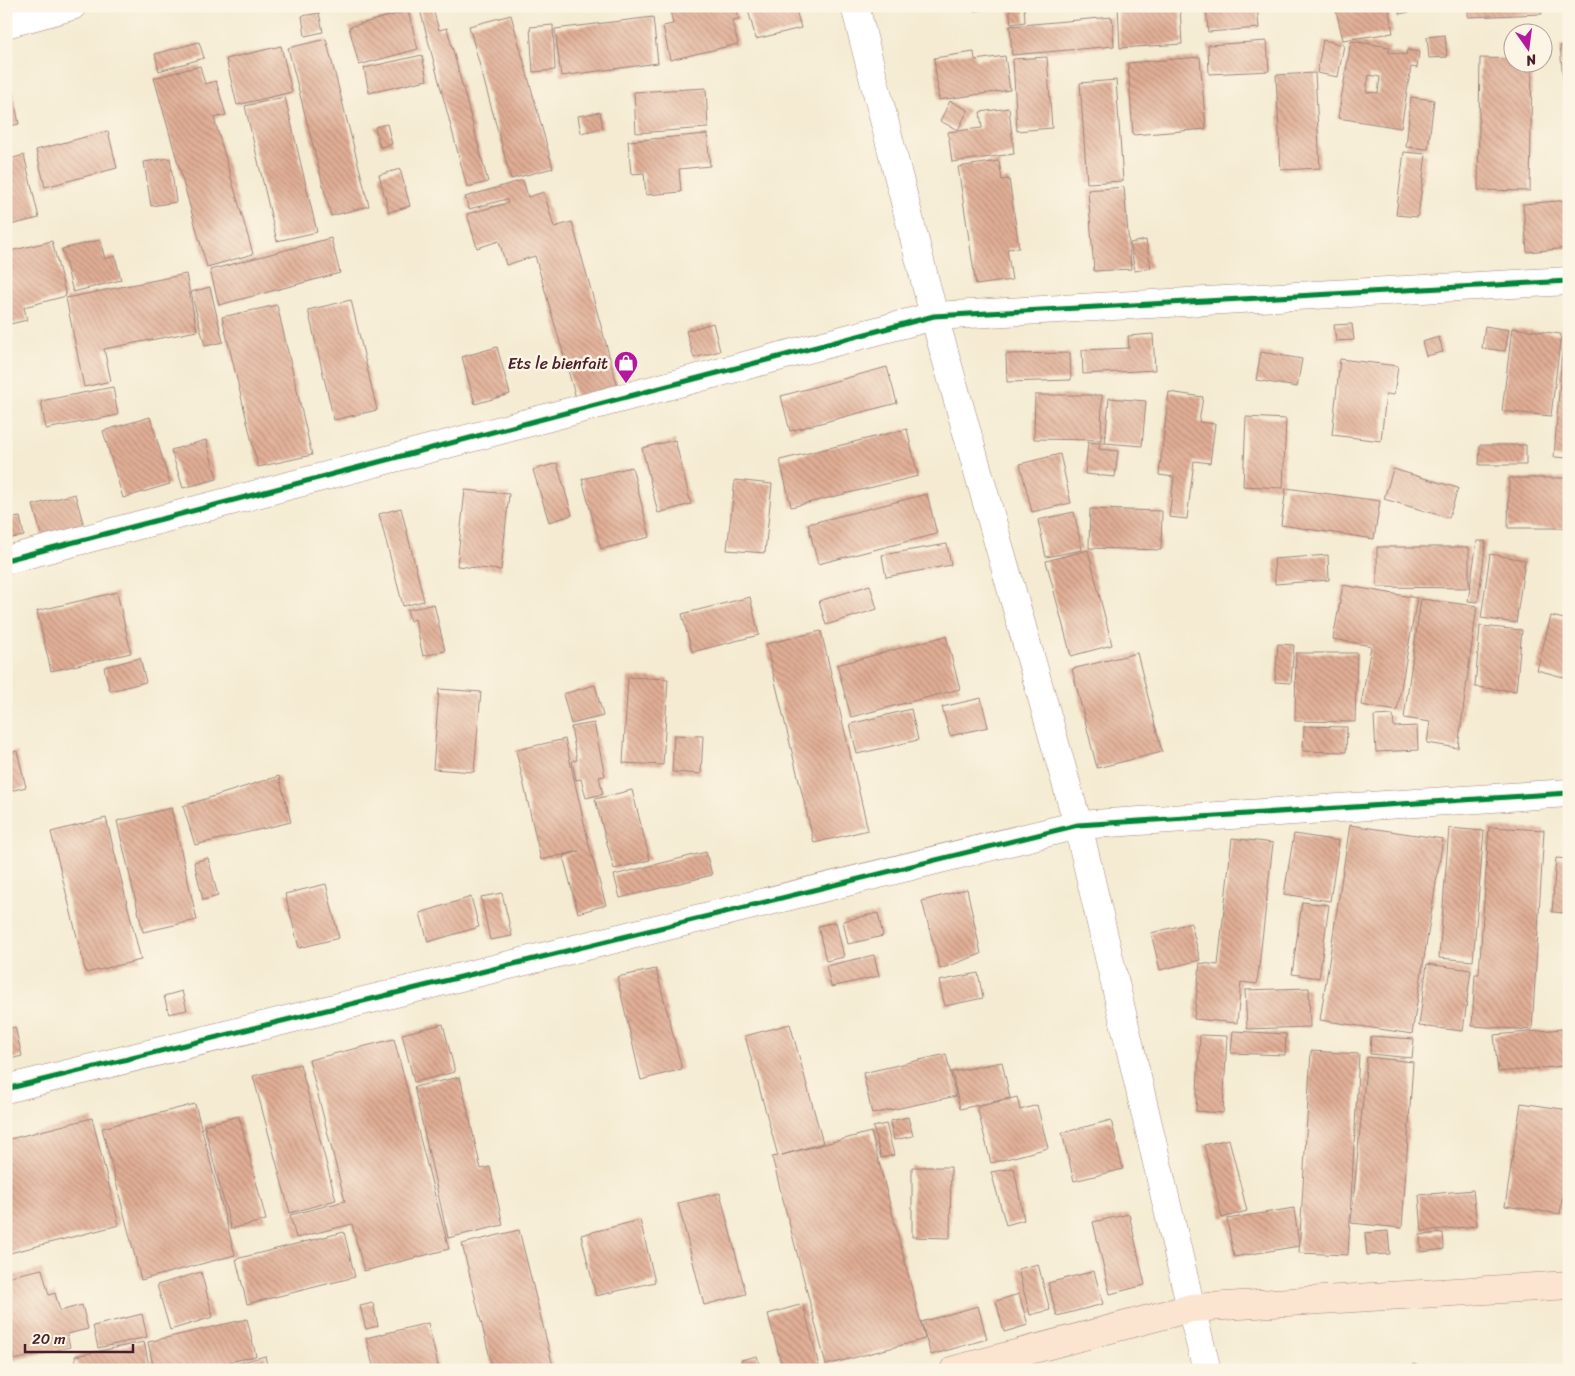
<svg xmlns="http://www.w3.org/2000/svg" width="1575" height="1376" viewBox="0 0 1575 1376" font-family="Sriracha,sans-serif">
	<defs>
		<pattern id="building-back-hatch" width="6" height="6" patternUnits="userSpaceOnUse" patternTransform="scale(1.25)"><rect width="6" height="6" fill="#e1ae95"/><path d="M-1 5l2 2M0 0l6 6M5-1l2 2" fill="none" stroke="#b88d7a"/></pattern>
	</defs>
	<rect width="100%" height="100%" fill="#fcf5e5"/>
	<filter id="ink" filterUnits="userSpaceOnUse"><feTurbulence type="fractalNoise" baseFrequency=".02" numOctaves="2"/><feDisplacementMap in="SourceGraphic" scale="10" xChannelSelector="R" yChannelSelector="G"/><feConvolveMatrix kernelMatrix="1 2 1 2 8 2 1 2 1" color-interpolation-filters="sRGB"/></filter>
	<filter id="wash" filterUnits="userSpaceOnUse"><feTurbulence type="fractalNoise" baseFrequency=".0096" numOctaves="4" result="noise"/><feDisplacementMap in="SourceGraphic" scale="20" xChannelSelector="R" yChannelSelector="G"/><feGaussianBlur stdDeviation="1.12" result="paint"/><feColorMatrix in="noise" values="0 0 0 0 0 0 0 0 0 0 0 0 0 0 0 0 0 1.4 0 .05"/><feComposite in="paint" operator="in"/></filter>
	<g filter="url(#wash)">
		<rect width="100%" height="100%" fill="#f4ebd2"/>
		<g id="blocks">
			<g fill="url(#building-back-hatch)" fill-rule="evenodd">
				<polygon points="419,6 432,6 439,30 447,28 488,182 467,187"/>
				<polygon points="669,6 736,6 739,19 732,20 738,44 670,60 663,26 673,24"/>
				<polygon points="747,6 795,6 801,28 756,39"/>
				<polygon points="973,6 1001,6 1001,7 974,11"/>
				<polygon points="1009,6 1024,6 1025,22 1011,24"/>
				<polygon points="1118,6 1180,6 1182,44 1120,48"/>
				<polygon points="1206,6 1257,6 1259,28 1208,32"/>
				<polygon points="1335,6 1388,6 1393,33 1343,40"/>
				<polygon points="1398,6 1426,6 1427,8 1400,14"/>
				<polygon points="1468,6 1541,6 1542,14 1468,17"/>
				<polygon points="408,11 418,49 359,65 349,27"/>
				<polygon points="319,13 323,32 305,36 302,16"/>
				<polygon points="511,15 553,168 511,179 469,26"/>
				<polygon points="653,17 658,63 561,76 555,29"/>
				<polygon points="1112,17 1114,46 1012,55 1010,26"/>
				<polygon points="553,25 555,70 533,72 530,27"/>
				<polygon points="1445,35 1447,57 1429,58 1427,37"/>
				<polygon points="326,39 369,206 331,216 288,48"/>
				<polygon points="1323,40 1344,45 1338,77 1317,73"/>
				<polygon points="1267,41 1269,71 1209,74 1208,45"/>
				<path d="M1351,41L1390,47L1389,52L1406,55L1407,50L1419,52L1417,68L1411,67L1401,128L1338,118ZM1369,75L1380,77L1378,93L1366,92Z"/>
				<polygon points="199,42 204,58 159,71 155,54"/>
				<polygon points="281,46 292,92 237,105 226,59"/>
				<polygon points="1560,46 1569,46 1569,125 1567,125"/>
				<polygon points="974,52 975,60 1005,56 1010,90 939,100 934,58"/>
				<polygon points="422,55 427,80 369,93 364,68"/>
				<polygon points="1047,57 1052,128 1017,131 1013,59"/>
				<polygon points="1200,57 1206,129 1133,135 1128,63"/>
				<polygon points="1480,58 1512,59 1512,62 1532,62 1530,191 1478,190"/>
				<polygon points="200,66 205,84 216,81 226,115 214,118 253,254 207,267 154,78"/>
				<polygon points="1315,73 1320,168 1281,170 1276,75"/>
				<polygon points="1116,80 1123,181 1087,183 1080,83"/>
				<polygon points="12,88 19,124 6,127 6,89"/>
				<polygon points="706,88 708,128 636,133 634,92"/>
				<polygon points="285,97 317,232 277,241 245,106"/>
				<polygon points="1411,97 1434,100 1428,149 1406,147"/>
				<polygon points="950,101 968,110 958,130 940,121"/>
				<polygon points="1009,108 1014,154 952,162 948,132 982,128 980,112"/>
				<polygon points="600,112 603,128 581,133 578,116"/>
				<polygon points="387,124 392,144 380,147 375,127"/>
				<polygon points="108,131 117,168 45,187 36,150"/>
				<polygon points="707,134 710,166 679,169 681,192 646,195 644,173 631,174 628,141"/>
				<polygon points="1404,152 1426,154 1418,217 1396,215"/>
				<polygon points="24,155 39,218 6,226 6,160"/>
				<polygon points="170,158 176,202 151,206 144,162"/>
				<polygon points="999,161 1002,180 1009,179 1019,248 1007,249 1012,280 976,285 958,167"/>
				<polygon points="400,169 410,206 389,212 379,175"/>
				<polygon points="523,180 528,197 544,192 554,227 572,222 618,387 576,398 535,256 506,265 499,241 477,248 467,214 508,203 507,199 469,209 465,197"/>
				<polygon points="1124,187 1131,269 1094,271 1088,190"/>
				<polygon points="1569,200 1569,248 1527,252 1523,204"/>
				<polygon points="331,238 340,273 219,305 210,270"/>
				<polygon points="100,240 105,259 115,256 121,280 73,292 62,249"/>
				<polygon points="1146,240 1151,268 1135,271 1130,243"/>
				<polygon points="52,241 66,296 24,307 27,320 6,325 6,252"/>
				<polygon points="186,274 197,331 104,349 111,381 84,387 66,298"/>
				<polygon points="210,287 223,342 205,346 191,292"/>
				<polygon points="351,300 377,410 334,420 308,310"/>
				<polygon points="277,305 312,455 258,467 222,317"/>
				<polygon points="713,323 720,351 694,358 686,331"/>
				<polygon points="1352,324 1354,340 1336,341 1334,325"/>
				<polygon points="1485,326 1509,330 1505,351 1482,348"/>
				<polygon points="1564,327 1569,327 1569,458 1554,457"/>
				<polygon points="1512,328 1561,334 1551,416 1502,411"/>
				<polygon points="1153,334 1155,370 1083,374 1082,350 1129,348 1128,336"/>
				<polygon points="1439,337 1443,352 1426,356 1422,342"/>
				<polygon points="497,347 510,394 475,404 462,357"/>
				<polygon points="1261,352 1302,359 1297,387 1256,380"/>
				<polygon points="1070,353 1071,380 1007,382 1006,354"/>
				<polygon points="1340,359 1398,366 1394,395 1386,394 1381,441 1332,435"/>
				<polygon points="887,367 897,403 790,431 781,396"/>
				<polygon points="113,387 118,415 46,429 41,401"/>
				<polygon points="1169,392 1203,397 1199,422 1215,424 1210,463 1194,461 1187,519 1169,517 1174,477 1159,475"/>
				<polygon points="1035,395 1102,395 1101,440 1034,439"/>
				<polygon points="1109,398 1146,401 1142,446 1105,443"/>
				<polygon points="150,417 170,484 123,498 103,431"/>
				<polygon points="1246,417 1286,419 1283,488 1243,486"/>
				<polygon points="907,429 918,476 791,507 780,460"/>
				<polygon points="206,440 217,479 183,488 171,450"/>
				<polygon points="675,440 691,504 658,513 642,448"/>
				<polygon points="1088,442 1100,443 1099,449 1118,451 1115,477 1085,474"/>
				<polygon points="1480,445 1526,445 1526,465 1479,465"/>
				<polygon points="1060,454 1071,503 1032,512 1020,464"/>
				<polygon points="557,463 572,515 549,522 533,470"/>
				<polygon points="632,467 650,537 601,549 582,479"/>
				<polygon points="1393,469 1458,488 1449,518 1384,499"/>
				<polygon points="1509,478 1569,478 1569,528 1508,528"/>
				<polygon points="735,480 772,484 765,553 727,550"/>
				<polygon points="1286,488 1380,501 1374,539 1281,525"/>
				<polygon points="465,490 509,494 501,570 457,566"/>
				<polygon points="75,494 84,526 42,537 33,505"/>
				<polygon points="927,494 937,534 818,564 808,524"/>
				<polygon points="401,508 424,601 403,606 379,514"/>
				<polygon points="1090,509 1162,511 1161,550 1089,548"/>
				<polygon points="1074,512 1082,550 1046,557 1038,520"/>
				<polygon points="20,517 24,536 6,539 6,519"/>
				<polygon points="1477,541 1486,541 1478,602 1468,601"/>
				<polygon points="947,544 951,565 886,577 882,555"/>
				<polygon points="1377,547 1469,547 1469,588 1377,587"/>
				<polygon points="1088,550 1112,645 1071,656 1046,561"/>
				<polygon points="1490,554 1525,560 1516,623 1481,618"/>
				<polygon points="1328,555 1329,580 1275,584 1274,559"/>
				<polygon points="870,585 877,609 826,625 819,601"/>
				<polygon points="1343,585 1417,598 1397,711 1361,705 1371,646 1333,639"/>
				<polygon points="117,592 131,653 51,671 37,611"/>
				<polygon points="750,597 759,635 692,652 682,614"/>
				<polygon points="1421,599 1477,606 1458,748 1427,743 1430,722 1404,718"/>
				<polygon points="434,604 445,651 423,656 415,619 410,621 407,610"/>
				<polygon points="1551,616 1569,620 1567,678 1537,670"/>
				<polygon points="1480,626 1522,630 1516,691 1475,687"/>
				<polygon points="821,631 868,830 814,843 766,644"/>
				<polygon points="946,636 960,689 851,717 837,665"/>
				<polygon points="1278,644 1294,645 1291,683 1275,682"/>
				<polygon points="1137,653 1162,752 1097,768 1072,669"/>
				<polygon points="1296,653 1357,653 1355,722 1295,721"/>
				<polygon points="140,658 146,682 110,691 104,667"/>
				<polygon points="628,677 668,679 663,765 623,763"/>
				<polygon points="595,685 603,716 571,724 563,694"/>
				<polygon points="439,689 481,692 474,772 433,769"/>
				<polygon points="981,698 988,727 950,736 942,707"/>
				<polygon points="911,709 918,740 857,754 850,724"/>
				<polygon points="1393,715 1394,727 1417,726 1418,750 1376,752 1374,716"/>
				<polygon points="594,723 605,776 599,777 603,794 586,798 581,779 576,780 572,761 577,760 571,727"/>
				<polygon points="1304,726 1347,727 1346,752 1303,751"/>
				<polygon points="674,735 703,736 701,774 672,772"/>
				<polygon points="565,739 590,849 606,905 578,913 563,856 579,851 541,860 516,750"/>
				<polygon points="17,751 26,787 6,792 6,754"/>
				<polygon points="279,776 291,822 195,845 183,806"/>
				<polygon points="632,790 650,860 614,869 595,799"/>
				<polygon points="171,808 197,920 143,932 117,821"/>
				<polygon points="106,818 141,960 86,973 51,832"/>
				<polygon points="1350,825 1443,839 1412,1034 1320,1020"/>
				<polygon points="1489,827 1544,830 1532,1030 1472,1026 1475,974 1479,974"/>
				<polygon points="1449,828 1484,831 1473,961 1439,958"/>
				<polygon points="1294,834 1339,841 1330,901 1284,894"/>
				<polygon points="1232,838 1273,843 1257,984 1241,982 1237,1023 1194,1019 1200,963 1218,965"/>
				<polygon points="706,852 712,875 620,898 614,875"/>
				<polygon points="208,858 218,896 203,900 194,862"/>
				<polygon points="1556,858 1569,859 1569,913 1552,912"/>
				<polygon points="326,884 339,938 299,948 285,894"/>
				<polygon points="967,889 981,954 940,969 922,901"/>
				<polygon points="502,893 512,936 490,940 481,897"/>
				<polygon points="471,897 479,927 428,942 420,913"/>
				<polygon points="1302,902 1329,905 1319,978 1292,974"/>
				<polygon points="878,913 883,936 848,944 843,921"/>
				<polygon points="836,922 844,957 826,961 818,926"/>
				<polygon points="1191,923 1200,960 1160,970 1151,933"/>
				<polygon points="874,955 879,976 831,987 826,966"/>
				<polygon points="1427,964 1471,970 1463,1031 1419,1026"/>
				<polygon points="656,969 682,1069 641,1080 617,977"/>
				<polygon points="978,973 983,998 945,1006 939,981"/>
				<polygon points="1565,984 1569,984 1569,1002 1566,1002"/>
				<polygon points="1309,988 1310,1027 1247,1029 1245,990"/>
				<polygon points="182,991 187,1010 169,1014 164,996"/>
				<polygon points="443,1024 455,1072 414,1082 402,1034"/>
				<polygon points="790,1024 823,1143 782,1155 871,1132 925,1339 826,1365 772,1157 778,1156 745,1036"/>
				<polygon points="15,1027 22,1056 6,1060 6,1029"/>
				<polygon points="1562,1029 1565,1066 1498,1072 1494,1035"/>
				<polygon points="1233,1031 1286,1034 1285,1055 1231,1053"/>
				<polygon points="1200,1035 1227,1036 1223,1113 1196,1111"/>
				<polygon points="1371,1036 1414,1039 1412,1058 1370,1054"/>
				<polygon points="394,1039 449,1249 364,1271 352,1224 296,1238 290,1215 345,1201 309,1060"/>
				<polygon points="1311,1051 1359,1054 1348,1255 1299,1253"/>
				<polygon points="946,1054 956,1096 872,1114 863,1073"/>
				<polygon points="1367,1057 1413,1062 1402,1228 1351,1223"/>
				<polygon points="1002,1062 1010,1098 960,1109 952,1072"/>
				<polygon points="300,1064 336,1200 290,1213 253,1076"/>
				<polygon points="460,1077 481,1169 490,1167 503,1225 448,1238 414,1087"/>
				<polygon points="1017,1097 1020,1110 1037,1105 1048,1148 991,1163 977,1107"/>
				<polygon points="1521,1103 1569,1110 1569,1158 1560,1214 1505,1206"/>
				<polygon points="195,1104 235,1255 141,1280 102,1128"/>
				<polygon points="239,1116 266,1220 231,1229 204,1125"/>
				<polygon points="908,1117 913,1136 894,1140 890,1121"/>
				<polygon points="92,1118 119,1225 6,1254 6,1140"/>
				<polygon points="1111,1120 1123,1169 1074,1181 1062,1133"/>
				<polygon points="886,1124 894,1155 881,1158 873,1127"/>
				<polygon points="1229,1139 1247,1211 1222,1218 1204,1145"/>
				<polygon points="912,1167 951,1167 950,1238 912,1237"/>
				<polygon points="1014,1168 1024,1220 1006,1225 991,1172"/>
				<polygon points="1473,1190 1477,1226 1422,1231 1419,1195"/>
				<polygon points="720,1193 746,1294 704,1305 678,1203"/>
				<polygon points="1294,1208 1299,1246 1234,1257 1227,1219"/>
				<polygon points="1129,1214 1145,1285 1110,1294 1093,1222"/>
				<polygon points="640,1220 655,1282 596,1296 581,1235"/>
				<polygon points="519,1230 554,1370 493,1370 462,1244"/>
				<polygon points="1388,1231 1390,1254 1367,1255 1365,1233"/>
				<polygon points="344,1232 355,1277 247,1304 236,1259"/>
				<polygon points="1443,1233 1444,1249 1421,1252 1420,1235"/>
				<polygon points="1038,1264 1050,1310 1030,1315 1018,1269"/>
				<polygon points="42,1269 49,1295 55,1293 60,1311 82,1305 88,1329 67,1334 70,1347 14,1360 6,1327 6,1277"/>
				<polygon points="1094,1271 1103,1304 1057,1316 1048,1283"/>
				<polygon points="201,1272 213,1317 170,1330 157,1285"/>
				<polygon points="1019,1294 1028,1325 1004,1332 996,1301"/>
				<polygon points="373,1303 378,1326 366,1329 360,1306"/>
				<polygon points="803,1304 820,1370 783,1370 768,1314"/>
				<polygon points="978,1306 987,1339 931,1355 921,1322"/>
				<polygon points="142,1314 147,1337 98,1348 93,1326"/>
				<polygon points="247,1319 256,1356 195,1370 154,1370 148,1342"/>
				<polygon points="428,1323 439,1370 374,1370 366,1338"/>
				<polygon points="144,1342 150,1370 78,1370 75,1356"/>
				<polygon points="265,1356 268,1370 220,1370 220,1368"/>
				<polygon points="757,1356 761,1370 743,1370 741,1360"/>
				<polygon points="1414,1364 1426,1370 1411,1370"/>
			</g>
		</g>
	</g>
	<g filter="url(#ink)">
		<use href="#blocks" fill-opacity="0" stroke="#9f857e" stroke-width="1"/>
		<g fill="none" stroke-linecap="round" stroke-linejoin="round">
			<defs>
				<g id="street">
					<polyline points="855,6 934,316 1078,825 1191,1308 1207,1370"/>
					<polyline points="6,24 72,6"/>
					<polyline points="6,560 934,316 1569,281"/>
					<polyline points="6,1089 1078,825 1569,793"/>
				</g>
				<polyline id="secondary" points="954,1370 1191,1308 1569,1285"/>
			</defs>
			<use href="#street" stroke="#9f857e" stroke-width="29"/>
			<use href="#secondary" stroke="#9f857e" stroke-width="29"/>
			<use href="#street" stroke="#fff" stroke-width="28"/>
			<use href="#secondary" stroke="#fce5d0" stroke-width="28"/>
			<defs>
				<g id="cycleway">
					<polyline points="6,560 934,316 1569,281"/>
					<polyline points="6,1089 1078,825 1569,793"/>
				</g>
			</defs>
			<use href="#cycleway" stroke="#fcf5e5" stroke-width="8"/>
			<use href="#cycleway" stroke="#00873e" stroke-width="5"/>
		</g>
	</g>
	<defs>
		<symbol id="shop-pin" viewBox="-11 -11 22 30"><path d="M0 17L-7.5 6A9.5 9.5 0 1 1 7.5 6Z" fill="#b5179e" stroke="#fcf5e5"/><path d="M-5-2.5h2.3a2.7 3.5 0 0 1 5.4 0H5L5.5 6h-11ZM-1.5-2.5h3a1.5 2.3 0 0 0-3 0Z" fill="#fff"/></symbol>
	</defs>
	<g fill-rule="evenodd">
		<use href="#shop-pin" x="612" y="349" width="28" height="38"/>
	</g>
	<g text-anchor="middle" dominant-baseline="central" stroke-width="5" stroke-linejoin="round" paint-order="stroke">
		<g font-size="16" fill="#4a1f2b" stroke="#fcf5e5" text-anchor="end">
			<text x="608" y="363">Ets le bienfait</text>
		</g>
	</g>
	<rect width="1575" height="1376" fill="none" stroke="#fcf5e5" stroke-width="25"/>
	<g transform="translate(1528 48) rotate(166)"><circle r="24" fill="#fcf5e5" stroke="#b59f9b"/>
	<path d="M0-4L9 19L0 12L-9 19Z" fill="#b5179e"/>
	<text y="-8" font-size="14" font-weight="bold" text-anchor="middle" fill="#4a1f2b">N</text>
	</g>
	<path d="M25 1344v8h108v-8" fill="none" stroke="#4a1f2b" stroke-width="2.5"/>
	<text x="32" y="1344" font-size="15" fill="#4a1f2b" stroke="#fcf5e5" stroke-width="4" paint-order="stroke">20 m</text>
</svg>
